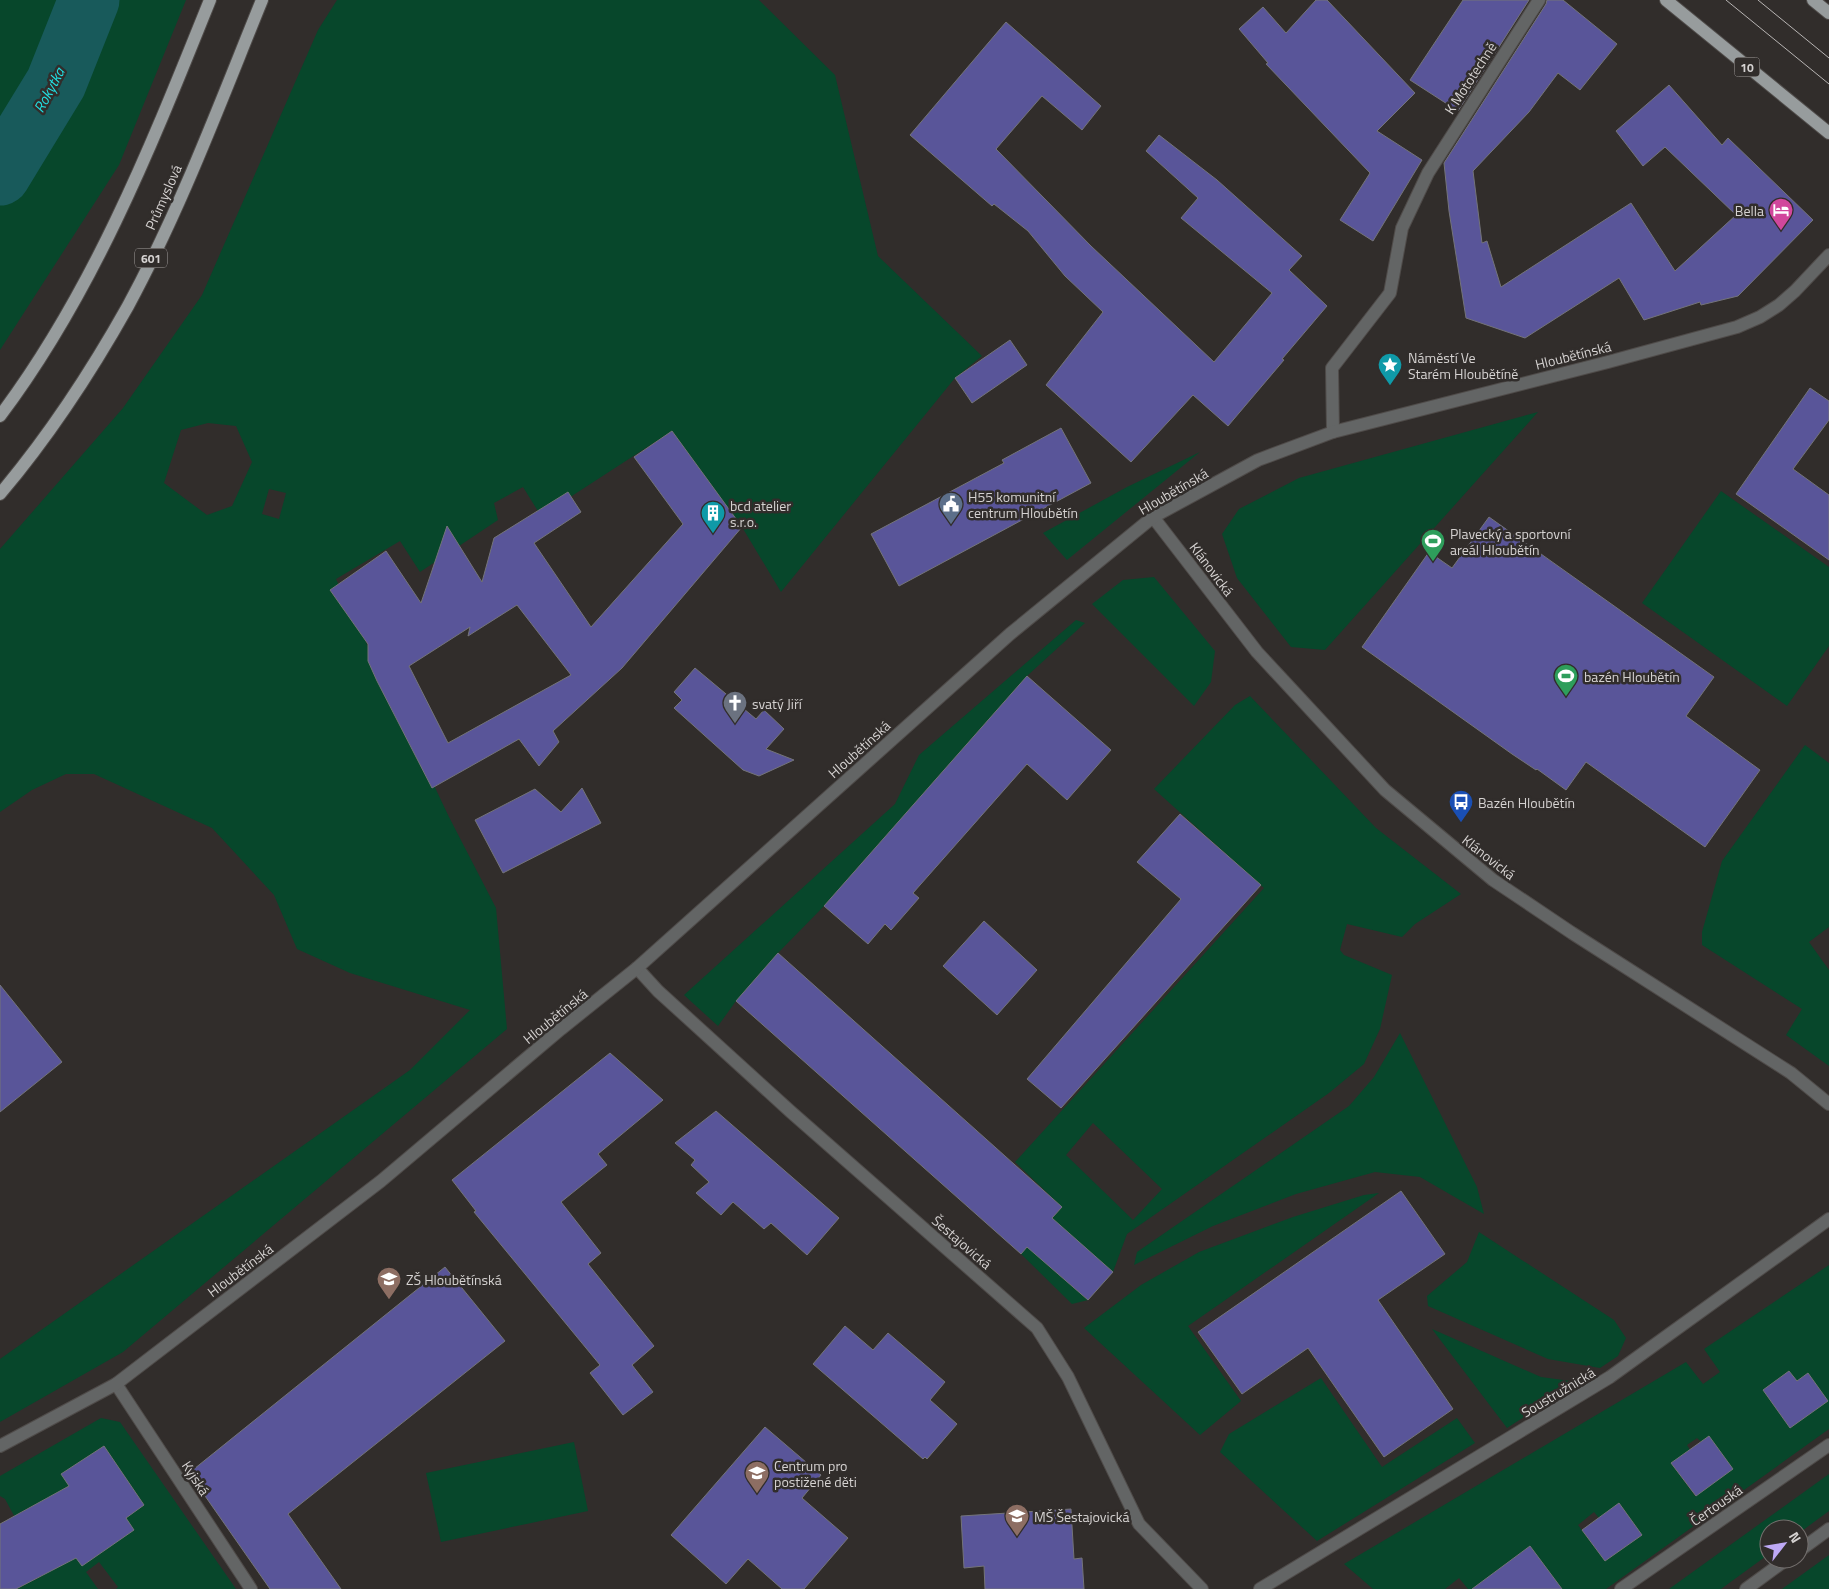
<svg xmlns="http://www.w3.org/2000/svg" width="1829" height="1589" viewBox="0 0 1829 1589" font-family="'Titillium Web',sans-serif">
	<rect width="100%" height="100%" fill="#312d2b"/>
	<g fill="#07472b" fill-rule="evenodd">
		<polygon points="0,0 186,0 119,165 0,350"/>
		<path d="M337,0H759L835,75L878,256L982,356L955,378L781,592L742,527L672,431L541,516L523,487L494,503L498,520L420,572L400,541L336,579L449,817L496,908L507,1029L123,1352L0,1422V1359L410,1070L470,1010L350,973L297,949L274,895L212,828L94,774H66L32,790L0,812V549L123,408L202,295L318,30ZM208,423L236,426L252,462L232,506L207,515L164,483L181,430ZM269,489L286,493L279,519L262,514Z"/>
		<polygon points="1538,412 1325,650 1291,647 1237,578 1222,534 1239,509 1299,478"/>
		<polygon points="1200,452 1067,560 1043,533 1127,487"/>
		<polygon points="1721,491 1829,567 1829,646 1787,706 1642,603"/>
		<polygon points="1154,577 1215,651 1211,682 1194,706 1092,604 1123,580"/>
		<polygon points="1076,620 1085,623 1027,676 824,906 778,953 736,1001 718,1026 684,995 895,804 919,755"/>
		<path d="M1250,696L1376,828L1461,894L1415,924L1402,937L1347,924L1340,950L1344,955L1392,975L1380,1029L1364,1064L1329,1093L1127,1234L1113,1272L1072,1236L1046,1264L1088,1300L1072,1304L1021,1254L1062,1207L1015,1162L1264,888L1154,789L1235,705ZM1093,1123L1162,1189L1133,1220L1066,1155Z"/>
		<polygon points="1805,745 1829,763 1829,927 1809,942 1829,970 1829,1066 1786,1035 1802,1009 1702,945 1702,932 1722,861"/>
		<polygon points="1400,1033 1477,1187 1484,1214 1420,1177 1375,1172 1296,1194 1213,1226 1134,1265 1137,1252 1349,1106 1374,1077"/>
		<polygon points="1379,1193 1188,1326 1241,1401 1200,1435 1084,1328 1141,1285 1199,1252 1293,1217 1364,1195"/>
		<polygon points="1479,1232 1614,1320 1626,1338 1618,1356 1600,1368 1548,1359 1428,1306 1427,1296 1467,1262"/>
		<path d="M1829,1265V1429L1606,1589H1562L1530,1546L1472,1589H1468L1459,1578L1445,1589H1373L1344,1564L1686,1362L1703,1384L1720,1372L1704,1349ZM1789,1371L1797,1381L1808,1373L1827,1401L1790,1428L1763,1390ZM1697,1438L1732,1469L1695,1496L1671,1463L1690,1450L1687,1445ZM1619,1503L1642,1535L1605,1561L1578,1525L1594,1512L1599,1518Z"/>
		<polygon points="1432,1329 1541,1377 1578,1382 1507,1428"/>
		<polygon points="1321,1378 1382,1467 1457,1418 1475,1443 1317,1541 1220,1452 1229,1434"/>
		<path d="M101,1418L120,1422L236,1589H116L118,1587L99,1562L86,1572L98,1589H17L40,1577L25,1549L53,1535L36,1504L19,1513L24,1522V1534L5,1499L0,1496V1476ZM104,1446L144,1505L126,1518L77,1497L62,1474Z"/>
		<polygon points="574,1442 588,1511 441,1542 426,1473"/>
		<polygon points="1829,1474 1829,1511 1799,1533 1799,1529 1769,1529 1769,1554 1721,1589 1669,1589"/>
		<polygon points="1829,1555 1829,1589 1782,1589"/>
	</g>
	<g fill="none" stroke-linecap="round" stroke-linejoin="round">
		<polyline stroke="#185a5b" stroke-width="61" points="0,175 56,83 89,0"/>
	</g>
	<g fill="#595599" stroke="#747479" fill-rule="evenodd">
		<polygon points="1316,0 1327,0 1415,93 1377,131 1422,160 1373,241 1340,220 1370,173 1266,64 1268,63 1239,29 1263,7 1286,33"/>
		<polygon points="1463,0 1529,0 1458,111 1410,80"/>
		<polygon points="1547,0 1563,0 1617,44 1580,90 1558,73 1529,112 1473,171 1482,243 1487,241 1501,287 1631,203 1675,271 1736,215 1665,147 1643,166 1616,131 1669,85 1722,145 1728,138 1813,220 1738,296 1701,305 1700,302 1644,320 1619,278 1525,338 1466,318 1449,211 1444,163 1546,4"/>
		<polygon points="1006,22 1101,106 1082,130 1042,96 996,149 1091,246 1214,362 1272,293 1181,218 1198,198 1146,151 1159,135 1217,180 1302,256 1289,270 1327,306 1282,359 1284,360 1228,426 1193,395 1131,462 1046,385 1103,312 1065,276 1028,231 994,204 992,206 910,135"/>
		<polygon points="1010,340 1027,365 972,403 955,378"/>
		<polygon points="1810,388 1829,401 1829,420 1793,469 1829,495 1829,560 1736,494"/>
		<polygon points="1061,428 1091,483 899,586 871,534 1004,463 1002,460"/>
		<path d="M672,431L742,527L622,668L553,731L559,742L539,766L519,739L432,788L377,681L368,661V644L330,590L386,551L421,603L447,526L482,582L494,538L568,492L581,512L534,543L591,627L683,524L634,457ZM517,605L571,675L448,743L409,666L470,627L468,636Z"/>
		<polygon points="1489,517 1714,677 1686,716 1760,770 1705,847 1586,762 1566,790 1537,769 1536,770 1512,754 1362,647 1429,552 1452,568"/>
		<polygon points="695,668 756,719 764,710 784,729 766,749 794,760 759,776 743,770 674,708 682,700 674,692"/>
		<polygon points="1027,676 1111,750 1067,800 1027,764 913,893 919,898 891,930 885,924 868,944 824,906"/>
		<polygon points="582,788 601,823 503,873 475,820 535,789 561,812"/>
		<polygon points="1180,814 1261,885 1061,1108 1027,1079 1181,899 1137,862"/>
		<polygon points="984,921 1037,970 997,1015 943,966"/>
		<polygon points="778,953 1062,1207 1052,1218 1113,1272 1088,1300 1027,1247 1021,1254 736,1001"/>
		<polygon points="0,985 62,1062 0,1112"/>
		<polygon points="610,1053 663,1100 598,1154 607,1165 561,1202 601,1253 588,1264 654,1346 632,1365 653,1392 623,1415 590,1373 600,1365 474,1212 476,1211 452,1180"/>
		<polygon points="716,1111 839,1218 807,1255 771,1223 764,1229 733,1202 721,1215 696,1193 709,1182 691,1165 695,1160 675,1143"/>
		<polygon points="1401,1191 1445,1254 1378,1300 1453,1409 1384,1457 1308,1348 1242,1394 1198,1332"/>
		<polygon points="445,1267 505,1341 288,1514 341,1589 270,1589 189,1473"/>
		<polygon points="845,1326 873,1350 888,1333 945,1382 930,1400 957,1424 927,1459 925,1457 923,1459 813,1364"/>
		<polygon points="1789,1371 1797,1381 1808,1373 1828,1401 1790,1428 1763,1390"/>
		<polygon points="765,1427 821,1475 802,1498 848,1538 804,1589 782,1589 748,1559 726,1584 671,1535"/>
		<polygon points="1709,1436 1733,1469 1696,1496 1671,1463"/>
		<polygon points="104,1446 144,1505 126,1518 134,1530 82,1566 76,1558 16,1589 0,1589 0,1524 69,1486 61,1474"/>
		<polygon points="1619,1503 1642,1535 1605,1561 1582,1530"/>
		<polygon points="1071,1509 1074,1559 1082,1558 1084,1589 985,1589 984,1566 964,1568 961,1516"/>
		<polygon points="1530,1546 1562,1589 1472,1589"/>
	</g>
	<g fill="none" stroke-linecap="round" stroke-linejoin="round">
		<defs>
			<g id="minor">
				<polyline points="1333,432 1332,368 1390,293 1402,228 1428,173 1539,0"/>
				<polyline points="1153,517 1257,652 1385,790 1493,880 1572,933 1791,1073 1829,1104"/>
				<polyline points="637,968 658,991 791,1112 1037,1328 1068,1377 1139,1524 1202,1589"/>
				<polyline points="116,1384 251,1589"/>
				<polyline points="0,1446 116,1384 381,1181 561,1029 637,968 1010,634 1153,517 1258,460 1333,432 1608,362 1737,327 1760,317 1779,305 1795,291 1829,255"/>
				<polyline points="1799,1551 1829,1529"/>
				<polyline points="1260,1589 1610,1377 1829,1219"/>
				<polyline points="1621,1589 1829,1445"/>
				<polyline points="1746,1589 1787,1559"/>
			</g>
			<g id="primary">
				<polyline points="1666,0 1829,133"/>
				<polyline points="1813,0 1829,13"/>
				<path d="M0,416C94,291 152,144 210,0"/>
				<path d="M0,494C49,436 91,372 128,306C181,208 220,103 262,0"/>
			</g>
		</defs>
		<use href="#minor" stroke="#4f4b49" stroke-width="14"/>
		<use href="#primary" stroke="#4f4b49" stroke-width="14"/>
		<use href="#minor" stroke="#636565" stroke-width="12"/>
		<use href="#primary" stroke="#979c9d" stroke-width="12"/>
		<g stroke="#b7b4b3" stroke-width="1">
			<polyline points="1726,0 1829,84"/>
			<polyline points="1758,0 1829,58"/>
		</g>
	</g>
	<defs>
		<symbol id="hotel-pin" viewBox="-11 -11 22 30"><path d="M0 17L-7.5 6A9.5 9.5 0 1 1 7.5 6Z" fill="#d1479c" stroke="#312d2b"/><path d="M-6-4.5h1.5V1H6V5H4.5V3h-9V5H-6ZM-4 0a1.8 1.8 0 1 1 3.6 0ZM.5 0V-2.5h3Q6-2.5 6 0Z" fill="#fff"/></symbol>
		<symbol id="sight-pin" viewBox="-11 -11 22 30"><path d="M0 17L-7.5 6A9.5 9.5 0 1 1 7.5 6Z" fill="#0f9aa8" stroke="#312d2b"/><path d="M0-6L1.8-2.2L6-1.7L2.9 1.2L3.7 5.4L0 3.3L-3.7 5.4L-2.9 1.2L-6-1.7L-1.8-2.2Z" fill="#fff"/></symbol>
		<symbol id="civic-pin" viewBox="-11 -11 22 30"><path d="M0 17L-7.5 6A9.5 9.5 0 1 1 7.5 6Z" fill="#5c6f8a" stroke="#312d2b"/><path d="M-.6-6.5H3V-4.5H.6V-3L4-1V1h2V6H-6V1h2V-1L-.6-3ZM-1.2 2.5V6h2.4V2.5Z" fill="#fff"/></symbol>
		<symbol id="building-pin" viewBox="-11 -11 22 30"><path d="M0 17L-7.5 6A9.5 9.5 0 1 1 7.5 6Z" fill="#0f9aa8" stroke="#312d2b"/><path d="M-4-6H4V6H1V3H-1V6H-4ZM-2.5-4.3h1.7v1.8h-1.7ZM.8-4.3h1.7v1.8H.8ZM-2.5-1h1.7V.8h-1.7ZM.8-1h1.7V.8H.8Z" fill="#fff"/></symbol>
		<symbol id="stadium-pin" viewBox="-11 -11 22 30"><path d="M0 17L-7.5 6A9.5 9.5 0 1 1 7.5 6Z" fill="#2e9e5b" stroke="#312d2b"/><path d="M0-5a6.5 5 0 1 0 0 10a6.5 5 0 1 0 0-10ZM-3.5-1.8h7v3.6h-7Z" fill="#fff"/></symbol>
		<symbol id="church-pin" viewBox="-11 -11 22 30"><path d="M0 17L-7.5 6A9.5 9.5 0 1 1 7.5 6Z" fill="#6b7280" stroke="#312d2b"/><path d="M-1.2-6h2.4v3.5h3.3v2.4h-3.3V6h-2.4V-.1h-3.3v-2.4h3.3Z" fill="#fff"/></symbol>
		<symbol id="bus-pin" viewBox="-11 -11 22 30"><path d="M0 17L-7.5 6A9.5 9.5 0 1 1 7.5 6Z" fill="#1a4fb4" stroke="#312d2b"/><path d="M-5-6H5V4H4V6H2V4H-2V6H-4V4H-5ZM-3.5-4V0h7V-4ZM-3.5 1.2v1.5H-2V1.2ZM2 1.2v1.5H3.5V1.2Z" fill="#fff"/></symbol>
		<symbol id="school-pin" viewBox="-11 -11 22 30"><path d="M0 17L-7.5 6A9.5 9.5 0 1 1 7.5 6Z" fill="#8d6e63" stroke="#312d2b"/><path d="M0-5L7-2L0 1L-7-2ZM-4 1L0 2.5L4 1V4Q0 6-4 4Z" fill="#fff"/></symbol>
	</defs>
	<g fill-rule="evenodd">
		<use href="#hotel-pin" x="1767" y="196" width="28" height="38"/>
		<use href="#sight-pin" x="1376" y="351" width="28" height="38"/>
		<use href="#civic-pin" x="937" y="490" width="28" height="38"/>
		<use href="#building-pin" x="699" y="499" width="28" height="38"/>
		<use href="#stadium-pin" x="1419" y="527" width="28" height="38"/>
		<use href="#stadium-pin" x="1552" y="662" width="28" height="38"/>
		<use href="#church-pin" x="721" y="689" width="28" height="38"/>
		<use href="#bus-pin" x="1447" y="788" width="28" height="38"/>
		<use href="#school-pin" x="375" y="1265" width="28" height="38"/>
		<use href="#school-pin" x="743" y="1459" width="28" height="38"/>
		<use href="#school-pin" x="1003" y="1502" width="28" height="38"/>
	</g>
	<g text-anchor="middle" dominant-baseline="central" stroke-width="5" stroke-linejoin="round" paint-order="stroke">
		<g fill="#312d2b" stroke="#a4a09f" stroke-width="1">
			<rect x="1734.5" y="57.5" width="25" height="19" rx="4"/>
			<rect x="135" y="248.5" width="32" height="19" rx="4"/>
		</g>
		<g font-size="12" font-weight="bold" fill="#d5d2d1">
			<text x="1747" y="67">10</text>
			<text x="151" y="258">601</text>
		</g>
		<g font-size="14" fill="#d5d2d1" stroke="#312d2b">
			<text transform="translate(1470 78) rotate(-57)">K Mototechně</text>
			<text transform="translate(163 197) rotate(-66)">Průmyslová</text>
			<text transform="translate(1573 355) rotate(-14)">Hloubětínská</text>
			<text transform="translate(1173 491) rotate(-30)">Hloubětínská</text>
			<text transform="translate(1212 569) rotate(53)">Klánovická</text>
			<text transform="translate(859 749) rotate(-42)">Hloubětínská</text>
			<text transform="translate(1489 857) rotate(38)">Klánovická</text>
			<text transform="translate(555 1016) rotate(-39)">Hloubětínská</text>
			<text transform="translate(962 1242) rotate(41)">Šestajovická</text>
			<text transform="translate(240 1270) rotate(-37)">Hloubětínská</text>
			<text transform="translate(1558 1392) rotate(-31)">Soustružnická</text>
			<text transform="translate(196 1478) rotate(57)">Kyjská</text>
			<text transform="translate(1716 1505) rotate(-35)">Čertouská</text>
		</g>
		<g font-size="14" fill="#d5d2d1" stroke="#312d2b" text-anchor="start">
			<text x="1764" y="210" text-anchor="end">Bella</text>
			<text x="1408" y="357">Náměstí Ve<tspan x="1408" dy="16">Starém Hloubětíně</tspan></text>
			<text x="968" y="496">H55 komunitní<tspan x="968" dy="16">centrum Hloubětín</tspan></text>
			<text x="730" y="505">bcd atelier<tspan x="730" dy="16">s.r.o.</tspan></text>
			<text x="1450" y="533">Plavecký a sportovní<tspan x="1450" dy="16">areál Hloubětín</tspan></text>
			<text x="1584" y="676">bazén Hloubětín</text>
			<text x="752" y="703">svatý Jiří</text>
			<text x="1478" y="802">Bazén Hloubětín</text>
			<text x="406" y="1279">ZŠ Hloubětínská</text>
			<text x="774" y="1465">Centrum pro<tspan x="774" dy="16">postižené děti</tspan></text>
			<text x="1034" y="1516">MŠ Šestajovická</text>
		</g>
		<g font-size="15" font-style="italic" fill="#21e1e4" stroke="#312d2b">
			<text transform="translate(49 90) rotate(-62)">Rokytka</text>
		</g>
	</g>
	<g transform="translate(1784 1544) rotate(59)"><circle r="24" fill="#312d2b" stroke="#736f6d"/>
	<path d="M0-4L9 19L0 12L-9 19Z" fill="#bea9f5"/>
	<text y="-8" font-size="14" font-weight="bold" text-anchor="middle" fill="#d5d2d1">N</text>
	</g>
</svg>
